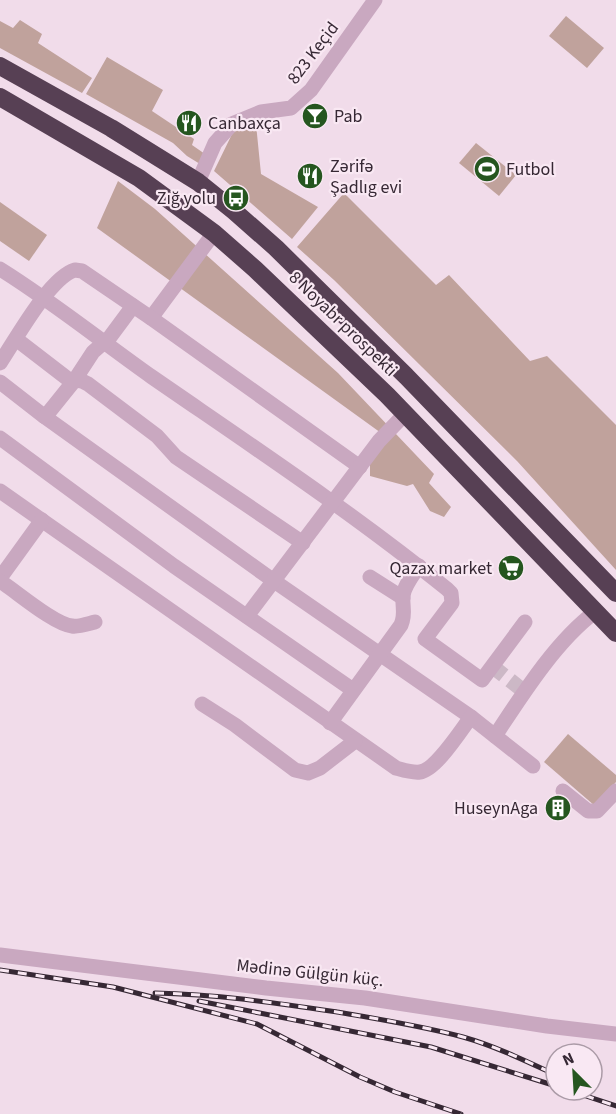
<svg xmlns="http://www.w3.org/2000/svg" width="616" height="1114" viewBox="0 0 616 1114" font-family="'Source Sans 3',sans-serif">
	<rect width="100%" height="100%" fill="#f1dcea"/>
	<g fill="#c0a29c">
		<polygon points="566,16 604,48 587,68 549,36"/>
		<polygon points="20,20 42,34 38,43 92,78 82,93 0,48 0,21 13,28"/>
		<polygon points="107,57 163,90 152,111 194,139 192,145 205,154 200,164 187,156 173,143 86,94"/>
		<polygon points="256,124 261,174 318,207 292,239 214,171 234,130"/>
		<polygon points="476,143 516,175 499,196 459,163"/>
		<polygon points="118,181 155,209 338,373 434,474 429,483 451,507 444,517 430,511 413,484 407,486 370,476 370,461 388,438 97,228"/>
		<polygon points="344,193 436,285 449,275 530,361 547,356 616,425 616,570 517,461 334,280 297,247"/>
		<polygon points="0,202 47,235 29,261 0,241"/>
		<polygon points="568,734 616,775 616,782 595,806 544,762"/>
	</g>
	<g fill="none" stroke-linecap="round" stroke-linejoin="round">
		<polyline stroke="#ccb8c6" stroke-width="15" stroke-dasharray="15 8" stroke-linecap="butt" points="492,666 525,692"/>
		<g stroke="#c9a8c0" stroke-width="15">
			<polyline points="198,182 215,143 232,124 261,112 291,108 311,90 375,0"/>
			<path d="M0,269C53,302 101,341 152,377C252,446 353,513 447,589L451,593L452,603L425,639L482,680L525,622"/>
			<polyline points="151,318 214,233"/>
			<polyline points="16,339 68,379 82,381 88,384 157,436 176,457 303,543"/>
			<path d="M0,363C16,339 50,277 75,270L82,271L151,318L360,467"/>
			<polyline points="0,382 45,417 274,581 471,717 533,766"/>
			<polyline points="45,417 74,381 93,352 110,337 133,306"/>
			<polyline points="0,438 174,566 353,690"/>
			<path d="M0,491L396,768C403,770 412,773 420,772C436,770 461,730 471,717"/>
			<polyline points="370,577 403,598"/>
			<polyline points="0,578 42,520"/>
			<path d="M0,581C17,592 54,624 72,626C79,627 87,624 95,622"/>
			<polyline points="247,616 379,441 405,414"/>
			<polyline points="202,704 235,725 295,770 308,773 320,768 355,741"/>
			<path d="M330,723L401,625C406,613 402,608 403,596C404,586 413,575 419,566"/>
			<path d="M495,736C522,695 556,641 595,612"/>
			<polyline points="563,791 588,811 597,811 616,791"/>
			<polyline points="0,955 266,988 365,998 547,1026 616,1034"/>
		</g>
		<g stroke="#574054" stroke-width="18">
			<polyline points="0,66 111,128 198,182 234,211 276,248 406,376 616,593"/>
			<polyline points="0,97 139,178 214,233 255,269 387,395 616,633"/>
		</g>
		<defs>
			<g id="rail">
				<polyline points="0,970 113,987 257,1024 360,1077 395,1092 461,1114"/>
				<path d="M155,993C216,994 276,1003 337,1012C379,1019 422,1026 463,1037C495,1046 526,1061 556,1075"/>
				<polyline points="199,1001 431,1047 556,1086"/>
				<polyline points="568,1090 616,1106"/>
			</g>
		</defs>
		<use href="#rail" stroke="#362834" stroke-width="5"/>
		<use href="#rail" stroke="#f9e8f3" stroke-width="3" stroke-dasharray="9" stroke-linecap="butt"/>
	</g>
	<defs>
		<symbol id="bar-disc" viewBox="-11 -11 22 22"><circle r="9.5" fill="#25561f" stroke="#f9e8f3"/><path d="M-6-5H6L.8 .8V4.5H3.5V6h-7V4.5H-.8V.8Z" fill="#fff"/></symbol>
		<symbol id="restaurant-disc" viewBox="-11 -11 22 22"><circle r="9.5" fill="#25561f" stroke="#f9e8f3"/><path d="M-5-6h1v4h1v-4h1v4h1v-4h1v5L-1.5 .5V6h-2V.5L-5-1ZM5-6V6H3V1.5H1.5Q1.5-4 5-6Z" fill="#fff"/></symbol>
		<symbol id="stadium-disc" viewBox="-11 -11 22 22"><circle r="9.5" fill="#25561f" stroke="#f9e8f3"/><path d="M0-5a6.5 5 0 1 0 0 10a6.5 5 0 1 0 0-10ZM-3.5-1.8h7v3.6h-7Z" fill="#fff"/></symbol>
		<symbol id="bus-disc" viewBox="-11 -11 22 22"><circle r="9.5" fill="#25561f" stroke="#f9e8f3"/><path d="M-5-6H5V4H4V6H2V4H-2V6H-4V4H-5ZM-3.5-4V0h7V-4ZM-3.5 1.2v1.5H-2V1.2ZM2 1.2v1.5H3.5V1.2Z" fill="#fff"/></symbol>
		<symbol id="supermarket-disc" viewBox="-11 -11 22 22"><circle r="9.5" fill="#25561f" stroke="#f9e8f3"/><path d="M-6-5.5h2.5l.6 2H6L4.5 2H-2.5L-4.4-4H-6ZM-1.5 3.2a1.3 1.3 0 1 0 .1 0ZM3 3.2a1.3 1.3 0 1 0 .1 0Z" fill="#fff"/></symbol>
		<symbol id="building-disc" viewBox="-11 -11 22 22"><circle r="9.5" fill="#25561f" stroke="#f9e8f3"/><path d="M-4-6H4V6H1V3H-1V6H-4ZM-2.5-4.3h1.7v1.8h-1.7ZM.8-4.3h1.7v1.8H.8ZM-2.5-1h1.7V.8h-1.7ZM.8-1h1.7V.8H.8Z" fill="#fff"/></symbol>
	</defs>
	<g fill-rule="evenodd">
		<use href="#bar-disc" x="300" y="101" width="30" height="30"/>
		<use href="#restaurant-disc" x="174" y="108" width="30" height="30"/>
		<use href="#stadium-disc" x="472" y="154" width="30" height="30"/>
		<use href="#restaurant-disc" x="295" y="161" width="30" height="30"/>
		<use href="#bus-disc" x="221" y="183" width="30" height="30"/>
		<use href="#supermarket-disc" x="496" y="553" width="30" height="30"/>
		<use href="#building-disc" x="543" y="793" width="30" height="30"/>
	</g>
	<g text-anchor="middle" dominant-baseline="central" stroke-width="4.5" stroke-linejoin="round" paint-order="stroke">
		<g font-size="18" fill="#362834" stroke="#f9e8f3">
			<text transform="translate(313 53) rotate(-53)">823 Keçid</text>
			<text transform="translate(343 324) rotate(44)">8 Noyabr prospekti</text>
			<text transform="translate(310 973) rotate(6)">Mədinə Gülgün küç.</text>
		</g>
		<g font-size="18" fill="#362834" stroke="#f9e8f3" text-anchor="start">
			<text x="334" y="116">Pab</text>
			<text x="208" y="123">Canbaxça</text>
			<text x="330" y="166">Zərifə<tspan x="330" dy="21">Şadlıg evi</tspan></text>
			<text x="506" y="169">Futbol</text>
			<text x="216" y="198" text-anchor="end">Zığ yolu</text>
			<text x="492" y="568" text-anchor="end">Qazax market</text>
			<text x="538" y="808" text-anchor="end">HuseynAga</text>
		</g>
	</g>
	<g transform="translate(574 1072) rotate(336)"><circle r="28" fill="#f9e8f3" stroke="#ab9ba7" stroke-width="1.5"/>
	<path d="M0-4.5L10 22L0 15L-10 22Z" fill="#25561f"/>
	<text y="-9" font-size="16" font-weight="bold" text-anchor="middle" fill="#362834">N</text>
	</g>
</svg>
